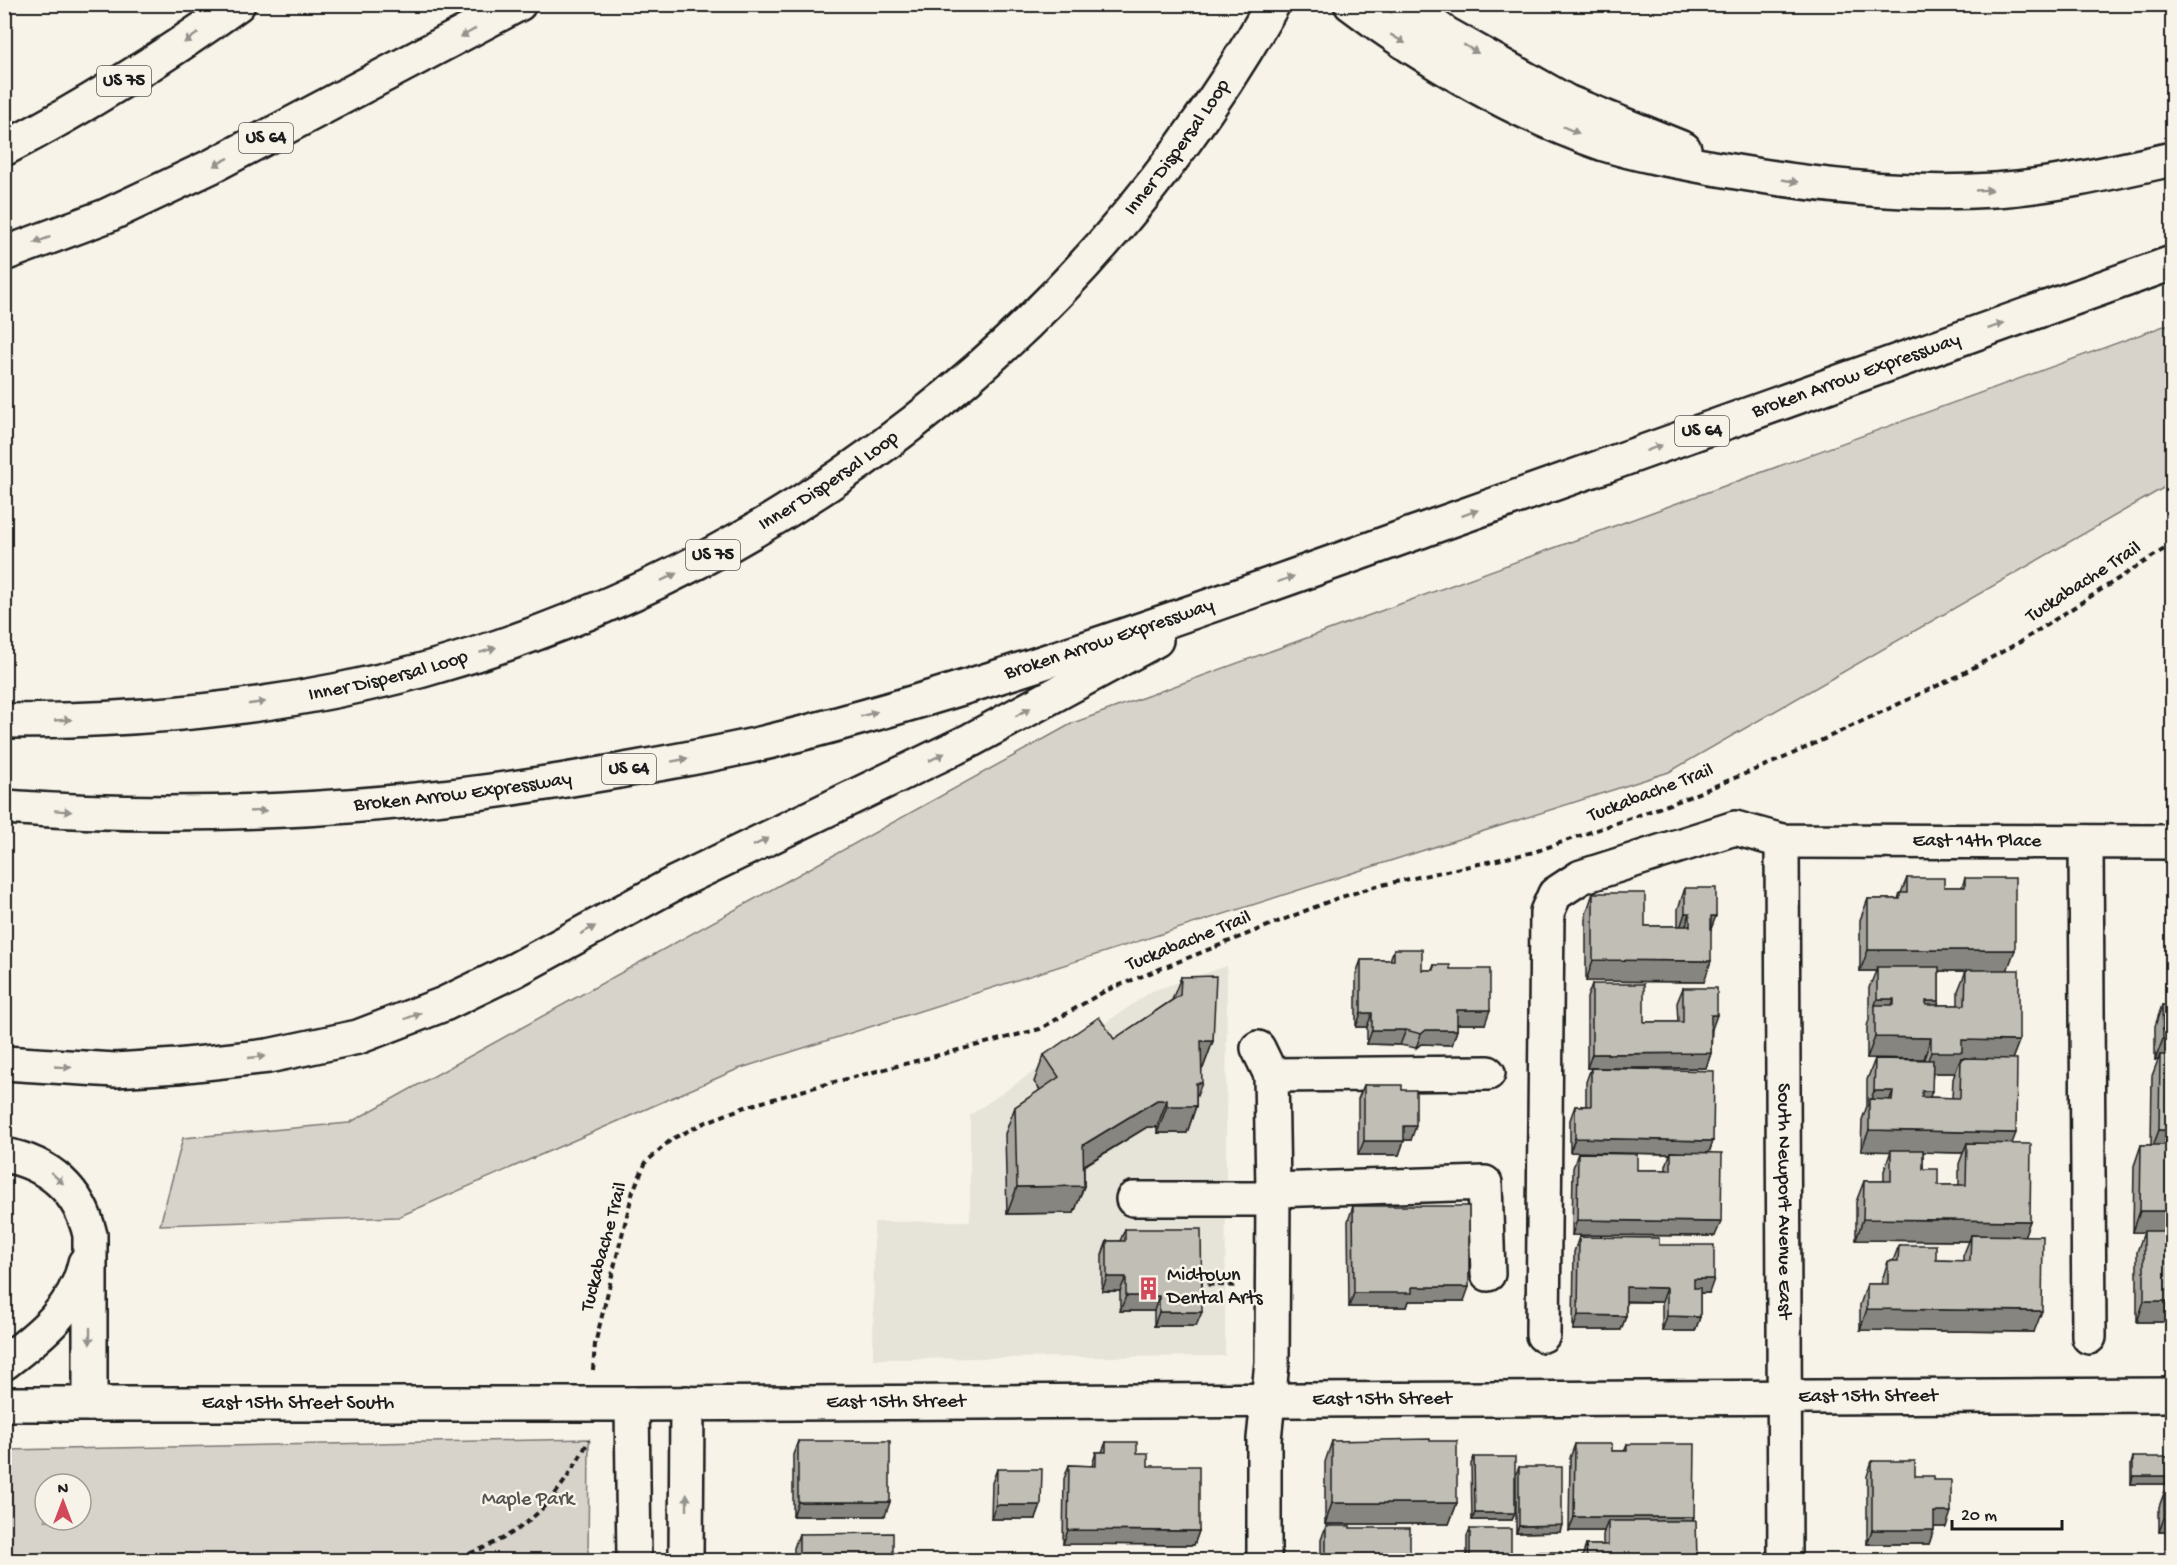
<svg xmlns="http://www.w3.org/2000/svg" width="2177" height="1565" viewBox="0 0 2177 1565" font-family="'Gochi Hand',sans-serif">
	<rect width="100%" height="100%" fill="#f7f3e8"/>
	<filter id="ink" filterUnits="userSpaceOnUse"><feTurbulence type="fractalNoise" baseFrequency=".0167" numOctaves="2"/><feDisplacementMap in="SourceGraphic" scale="12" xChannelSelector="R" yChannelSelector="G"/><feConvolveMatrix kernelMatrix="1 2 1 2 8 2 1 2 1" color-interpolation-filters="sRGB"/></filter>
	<g filter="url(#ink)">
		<polygon fill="#e6e3d9" points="1227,966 1225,1356 873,1359 874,1222 970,1221 970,1115 1152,991"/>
		<g fill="#d7d3cb" stroke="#7a7874" stroke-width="1.5" fill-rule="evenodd">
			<polygon points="2172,323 2172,483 1669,772 738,1069 398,1217 160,1225 183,1138 349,1123 1073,723"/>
			<path d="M589,1439L588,1560H5V1450ZM45,1484H81V1520H45Z"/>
		</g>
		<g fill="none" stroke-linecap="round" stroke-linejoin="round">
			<defs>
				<g id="minor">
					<path id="s1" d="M1782,841L1785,1560"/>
					<polyline points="2086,842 2089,1337"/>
					<polyline points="1258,1048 1271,1075 1273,1190 1272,1363 1264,1439 1264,1560"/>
					<polyline points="1271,1075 1488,1073"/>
					<polyline points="1273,1190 1485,1183 1488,1274"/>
					<polyline points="1133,1199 1273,1199"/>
					<path id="s2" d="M1543,1335L1547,912L1555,894L1581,877L1735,828L1782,841L2172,842"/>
					<polyline points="632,1404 634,1560"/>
					<polyline points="686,1560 687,1403"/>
				</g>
				<g id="major">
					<path d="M4,1155C49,1163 80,1191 90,1235V1404"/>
					<path d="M4,1363C39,1336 76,1308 85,1263"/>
					<path id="s3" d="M4,1404H632L2172,1395"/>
				</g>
				<g id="highway">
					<path d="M1351,4C1425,61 1517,114 1604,144C1642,156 1681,162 1719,169C1811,185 1901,196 1994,190C2054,186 2114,172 2172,159"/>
					<polyline points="1405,4 1446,34 1567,102 1684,149"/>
					<path d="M4,149C86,106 163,58 238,4"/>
					<polyline points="4,254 106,216 212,166 519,4"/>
					<path id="s4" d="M4,721C144,721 289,707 423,670C785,569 1088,331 1273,4"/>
					<path id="s5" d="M4,807C208,822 412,808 613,772C669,762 725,753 780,739C999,684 1213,605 1426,529C1675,441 1924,352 2172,263"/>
					<polyline points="4,1063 115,1070 177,1066 268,1056 358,1037 444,1004 515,970 677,882 971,740 1156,640"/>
				</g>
			</defs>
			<use href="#minor" stroke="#1c1c1c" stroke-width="38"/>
			<use href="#major" stroke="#1c1c1c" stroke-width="38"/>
			<use href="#highway" stroke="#1c1c1c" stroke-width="38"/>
			<g stroke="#1c1c1c" stroke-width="4" stroke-dasharray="6 4.5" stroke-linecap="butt">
				<polyline points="1197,1284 1238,1286"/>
				<polyline points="593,1370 595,1344 633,1191 646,1162 672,1139 704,1123 745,1107 819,1086 1040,1029 1105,991 1335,899 1377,886 1534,852 1681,800 1786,757 1958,676 2020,642 2172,544"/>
				<path d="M450,1560C523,1538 555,1505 589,1440"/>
			</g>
			<use href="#minor" stroke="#f7f3e8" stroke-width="33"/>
			<use href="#major" stroke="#f7f3e8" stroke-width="33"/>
			<use href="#highway" stroke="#f7f3e8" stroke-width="33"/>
		</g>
		<g fill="#a5a39c" stroke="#1c1c1c" stroke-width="1.5" fill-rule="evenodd">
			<path d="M1907,878L1944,887H1962L1965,878L2008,970L2019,1041L2012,1059V1143L2030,1221L2024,1236L2034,1332L1860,1330V1305L1867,1284H1881L1888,1261H1893L1899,1245L1936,1260L1963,1261V1256L1969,1241L1856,1240V1202L1864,1181H1884V1171L1891,1151H1861L1862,1120L1867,1106V1080L1875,1059L1924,1060V1059L1867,1058V1026L1869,1020V988L1876,971H1860V920L1868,899H1898L1900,893H1901ZM1939,971H1966L1958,991V1005H1938L1939,1001ZM1959,1061L1953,1079L1952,1098L1930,1097L1933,1073H1955ZM1923,1152L1963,1153L1959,1164V1185H1938L1923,1169Z"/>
			<polygon points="1685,888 1711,928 1704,982 1586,981 1586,914 1593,893 1645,926 1678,926 1678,909"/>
			<polygon points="1394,949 1422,970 1432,970 1434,965 1450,969 1485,1024 1457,1024 1457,1030 1452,1045 1421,1044 1416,1048 1400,1045 1367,1044 1367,1027 1356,1027 1356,974 1361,960 1390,960"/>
			<polygon points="2172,970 2172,1322 2137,1322 2137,1252 2144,1232 2133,1232 2134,1166 2141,1145 2151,1145 2152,1076 2158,1060 2155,1060 2155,1026 2162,1005 2169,1005 2169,981"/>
			<polygon points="1181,977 1213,1041 1203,1068 1202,1068 1196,1098 1196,1106 1187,1133 1157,1133 1157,1127 1147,1127 1084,1166 1084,1186 1074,1213 1007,1214 1005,1134 1015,1107 1040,1090 1034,1082 1044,1055 1114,1039 1172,1000"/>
			<polygon points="1592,984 1644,1022 1678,1022 1677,1003 1683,988 1712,1029 1711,1053 1706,1068 1601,1068 1713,1141 1709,1153 1715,1236 1572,1235 1573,1168 1578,1153 1637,1170 1666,1170 1666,1166 1670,1154 1570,1152 1570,1120 1575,1106 1586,1106 1586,1082 1591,1068 1587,1068 1587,998"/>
			<polygon points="1364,1085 1402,1090 1411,1140 1404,1140 1399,1155 1358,1155 1358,1099"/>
			<polygon points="1353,1206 1464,1301 1409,1301 1407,1307 1349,1307 1348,1221"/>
			<polygon points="1125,1229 1196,1326 1154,1326 1154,1311 1120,1311 1120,1291 1102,1291 1102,1255 1107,1241 1120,1241"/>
			<polygon points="1579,1237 1659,1245 1709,1293 1700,1293 1700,1317 1695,1331 1662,1331 1662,1302 1626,1302 1626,1316 1621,1330 1573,1330 1574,1252"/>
			<polygon points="798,1441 885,1516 793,1516 793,1455"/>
			<polygon points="1332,1441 1457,1503 1449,1524 1325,1524 1325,1462"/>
			<polygon points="1106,1442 1137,1453 1199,1531 1194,1545 1063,1544 1064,1479 1069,1465 1092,1466 1096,1452 1102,1452"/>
			<polygon points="1575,1444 1612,1451 1624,1451 1627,1444 1693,1521 1697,1560 1581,1560 1586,1545 1603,1545 1603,1535 1604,1531 1569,1531 1570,1458"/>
			<polygon points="1474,1457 1515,1513 1512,1520 1472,1520 1471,1464"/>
			<polygon points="2133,1457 2169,1476 2166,1484 2131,1484 2131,1464"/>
			<polygon points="1872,1461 1915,1476 1934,1480 1946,1527 1934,1527 1929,1544 1867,1544 1867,1476"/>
			<polygon points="1519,1467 1560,1532 1516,1533 1516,1474"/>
			<polygon points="997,1469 1041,1505 1036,1519 991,1519 992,1483"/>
			<polygon points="2164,1493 2172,1532 2159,1532 2159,1507"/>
			<polygon points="1326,1526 1350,1528 1410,1560 1321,1560 1321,1540"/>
			<polygon points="1470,1529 1511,1560 1467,1560 1467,1536"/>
			<polygon points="799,1534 893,1560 794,1560 794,1548"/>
		</g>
		<g fill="#86857f" stroke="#1c1c1c" stroke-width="1.5">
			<polygon points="1685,913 1690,913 1683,934 1678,934"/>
			<polygon points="1711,916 1716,916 1708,937"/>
			<polygon points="1868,950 2015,950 2007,971 1877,971 1877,967 1876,971 1860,971"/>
			<polygon points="1593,960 1711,961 1704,982 1586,981"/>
			<polygon points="1877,999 1894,999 1887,1020 1875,1005"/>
			<polygon points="1926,1001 1939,1001 1932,1022 1919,1022"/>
			<polygon points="1457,1010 1490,1010 1485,1024 1452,1024"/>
			<polygon points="1361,1013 1372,1013 1367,1027 1356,1027"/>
			<polygon points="1711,1015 1717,1015 1712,1029 1706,1029"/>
			<polygon points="1372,1030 1406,1030 1400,1045 1367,1044"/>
			<polygon points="1426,1030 1457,1030 1452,1045 1421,1044 1416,1048 1421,1034"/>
			<polygon points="1875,1037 1931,1038 1924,1059 1867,1058"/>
			<polygon points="2163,1039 2172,1039 2172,1060 2160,1055 2158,1060 2155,1060"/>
			<polygon points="1962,1040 2019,1041 2011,1062 1961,1058 1955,1073 1923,1073 1931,1052"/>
			<polygon points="1201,1041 1213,1041 1203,1068 1191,1068"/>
			<polygon points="1711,1053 1706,1068 1587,1068 1592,1054"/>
			<polygon points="1196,1083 1202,1083 1193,1106 1196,1106 1187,1133 1157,1133 1167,1106"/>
			<polygon points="1874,1091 1893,1091 1885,1112 1869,1105"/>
			<polygon points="1922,1091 1932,1091 1925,1112 1914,1112"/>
			<polygon points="1157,1100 1167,1100 1157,1127 1147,1127 1073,1172 1083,1145"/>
			<polygon points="1404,1126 1416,1126 1411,1140 1399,1140"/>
			<polygon points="1869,1130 2016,1133 2008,1154 1967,1143 1963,1153 1861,1151"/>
			<polygon points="2159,1130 2172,1130 2172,1151 2151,1151"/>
			<polygon points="1575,1138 1713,1141 1708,1155 1671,1152 1670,1154 1570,1152"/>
			<polygon points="1364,1141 1404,1141 1399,1155 1358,1155"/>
			<polygon points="1084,1186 1074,1213 1007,1214 1017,1187"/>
			<polygon points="2140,1211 2172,1211 2172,1233 2133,1232"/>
			<polygon points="1863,1219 2030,1221 2022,1242 1971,1235 1969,1241 1856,1240"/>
			<polygon points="1577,1220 1721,1222 1715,1236 1572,1235"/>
			<polygon points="1107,1277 1126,1277 1120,1291 1102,1291"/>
			<polygon points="1694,1279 1714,1279 1709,1293 1689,1293"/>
			<polygon points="1412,1287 1469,1287 1464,1301 1409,1301 1407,1307 1349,1307 1354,1293"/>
			<polygon points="1626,1287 1667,1288 1662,1302 1621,1301"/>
			<polygon points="1126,1296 1159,1296 1154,1311 1120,1311"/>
			<polygon points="2144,1301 2172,1301 2172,1322 2137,1322"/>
			<polygon points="1867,1309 2042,1311 2034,1332 1860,1330"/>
			<polygon points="1159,1312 1202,1312 1196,1326 1154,1326"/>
			<polygon points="1578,1315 1626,1316 1621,1330 1573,1330"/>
			<polygon points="1667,1316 1700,1317 1695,1331 1662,1331"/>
			<polygon points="2133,1476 2169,1476 2166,1484 2131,1484"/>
			<polygon points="798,1502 890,1502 885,1516 793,1516"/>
			<polygon points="1332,1503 1457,1503 1449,1524 1325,1524"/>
			<polygon points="996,1505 1041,1505 1036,1519 991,1519"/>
			<polygon points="1934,1512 1951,1512 1946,1527 1929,1527"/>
			<polygon points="1475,1513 1515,1513 1512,1520 1472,1520"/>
			<polygon points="1574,1517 1694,1517 1689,1532 1608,1521 1604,1531 1569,1531"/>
			<polygon points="2164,1518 2172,1518 2172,1532 2159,1532"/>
			<polygon points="1562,1525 1560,1532 1516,1533 1519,1526"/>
			<polygon points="1068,1530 1199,1531 1194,1545 1063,1544"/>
			<polygon points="1872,1530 1934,1530 1929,1544 1867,1544"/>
		</g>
		<g fill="#c0beb5" stroke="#1c1c1c" stroke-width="1.5">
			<polygon points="1907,878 1944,878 1944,887 1965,887 1965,878 2015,878 2015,950 1868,950 1868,899 1900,899 1900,893 1907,893"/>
			<polygon points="1685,888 1716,888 1716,916 1711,916 1711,961 1593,960 1593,893 1645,893 1645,926 1690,926 1690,913 1685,913"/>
			<polygon points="1394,949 1422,949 1422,970 1434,970 1434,965 1450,965 1450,969 1490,969 1490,1010 1457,1010 1457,1030 1426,1030 1421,1034 1406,1030 1372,1030 1372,1013 1361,1013 1361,960 1394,960"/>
			<polygon points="1877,967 1939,967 1939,1001 1926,1001 1926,1005 1965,1005 1966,970 2019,970 2019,1041 1962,1040 1962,1052 1931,1052 1931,1038 1875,1037 1875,1005 1894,1005 1894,999 1877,999"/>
			<polygon points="1216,976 1213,1041 1201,1041 1202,1083 1196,1083 1196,1106 1167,1106 1167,1100 1157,1100 1083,1145 1084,1186 1017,1187 1015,1107 1059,1077 1044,1055 1099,1017 1114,1039 1180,995 1181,977"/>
			<polygon points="1592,984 1644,984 1644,1022 1683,1022 1683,988 1717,988 1717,1015 1711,1015 1711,1053 1592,1054"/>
			<polygon points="2162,1005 2172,1005 2172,1039 2163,1039"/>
			<polygon points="2160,1055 2172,1055 2172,1130 2159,1130"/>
			<polygon points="1961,1058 2017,1059 2016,1133 1869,1130 1869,1099 1892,1100 1893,1091 1874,1091 1875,1059 1933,1060 1932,1091 1922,1091 1922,1097 1960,1098"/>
			<polygon points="1591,1068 1714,1071 1713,1141 1575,1138 1575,1106 1591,1106"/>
			<polygon points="1364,1085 1402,1085 1402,1090 1416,1090 1416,1126 1404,1126 1404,1141 1364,1141"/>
			<polygon points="1967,1143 2031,1144 2030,1221 1863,1219 1864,1181 1891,1181 1891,1150 1923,1150 1923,1169 1938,1169 1938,1185 1966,1185"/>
			<polygon points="2141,1145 2172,1145 2172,1211 2140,1211"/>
			<polygon points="1671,1152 1722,1153 1721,1222 1577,1220 1578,1153 1637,1154 1637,1170 1671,1170"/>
			<polygon points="1353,1206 1469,1206 1469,1287 1412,1287 1412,1293 1354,1293"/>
			<polygon points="1125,1229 1201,1229 1202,1312 1159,1312 1159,1296 1126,1296 1126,1277 1107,1277 1107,1241 1125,1241"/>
			<rect x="2144" y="1231" width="28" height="70"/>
			<polygon points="1971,1235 2043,1236 2042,1311 1867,1309 1867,1284 1888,1284 1888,1261 1898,1261 1899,1245 1936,1245 1936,1260 1970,1261"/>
			<polygon points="1579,1237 1659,1238 1659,1245 1714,1245 1714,1279 1694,1279 1694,1288 1700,1288 1700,1317 1667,1316 1667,1288 1626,1287 1626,1316 1578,1315"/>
			<polygon points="1430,1439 1430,1441 1457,1441 1457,1503 1332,1503 1332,1441"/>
			<rect x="798" y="1441" width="92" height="61"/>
			<polygon points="1106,1442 1137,1442 1137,1453 1148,1453 1148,1466 1199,1466 1199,1531 1068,1530 1069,1465 1096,1466 1096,1452 1106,1452"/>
			<polygon points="1575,1444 1612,1444 1612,1451 1627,1451 1627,1444 1695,1444 1694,1517 1574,1517"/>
			<polygon points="1474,1457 1515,1457 1515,1513 1475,1513"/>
			<rect x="2133" y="1457" width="36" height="19"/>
			<polygon points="1872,1461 1915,1461 1915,1476 1934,1476 1934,1480 1951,1480 1951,1512 1934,1512 1934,1530 1872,1530"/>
			<polygon points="1519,1467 1562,1467 1562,1525 1519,1526"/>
			<polygon points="997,1469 1042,1469 1041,1505 996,1505"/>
			<rect x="2164" y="1493" width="8" height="25"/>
			<polygon points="1608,1521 1696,1521 1697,1560 1587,1560 1586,1545 1608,1545"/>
			<polygon points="1326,1526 1350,1526 1350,1528 1410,1528 1410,1560 1326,1560"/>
			<rect x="1470" y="1529" width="41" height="31"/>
			<polygon points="893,1533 893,1560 799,1560 799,1534"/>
			<rect x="1535" y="1552" width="26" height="8"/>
			<rect x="2031" y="1558" width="43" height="2"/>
		</g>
		<defs><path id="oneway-solid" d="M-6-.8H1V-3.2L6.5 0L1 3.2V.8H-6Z" transform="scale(1.5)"/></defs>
		<g fill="#94928c">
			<use href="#oneway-solid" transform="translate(468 33) rotate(151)"/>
			<use href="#oneway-solid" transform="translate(191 38) rotate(145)"/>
			<use href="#oneway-solid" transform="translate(1398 39) rotate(31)"/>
			<use href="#oneway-solid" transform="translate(1471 49) rotate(31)"/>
			<use href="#oneway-solid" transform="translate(1571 130) rotate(23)"/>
			<use href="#oneway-solid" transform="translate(221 162) rotate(153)"/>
			<use href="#oneway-solid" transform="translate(1790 181) rotate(10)"/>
			<use href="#oneway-solid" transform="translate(1984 190) rotate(-3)"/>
			<use href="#oneway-solid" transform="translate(42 240) rotate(159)"/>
			<use href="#oneway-solid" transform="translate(1996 326) rotate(-20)"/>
			<use href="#oneway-solid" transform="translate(1654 448) rotate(-20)"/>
			<use href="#oneway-solid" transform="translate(1470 513) rotate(-20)"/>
			<use href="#oneway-solid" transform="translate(669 577) rotate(-26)"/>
			<use href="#oneway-solid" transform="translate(1286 579) rotate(-20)"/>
			<use href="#oneway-solid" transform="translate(488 650) rotate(-18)"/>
			<use href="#oneway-solid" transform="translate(257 703) rotate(-8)"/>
			<use href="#oneway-solid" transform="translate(1023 712) rotate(-29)"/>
			<use href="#oneway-solid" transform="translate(869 714) rotate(-16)"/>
			<use href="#oneway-solid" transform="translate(63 720) rotate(-3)"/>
			<use href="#oneway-solid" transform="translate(937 757) rotate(-26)"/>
			<use href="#oneway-solid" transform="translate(680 760) rotate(-10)"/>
			<use href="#oneway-solid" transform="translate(63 811) rotate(4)"/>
			<use href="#oneway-solid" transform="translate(258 811) rotate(-3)"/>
			<use href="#oneway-solid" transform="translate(761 842) rotate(-26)"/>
			<use href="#oneway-solid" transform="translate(588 930) rotate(-28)"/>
			<use href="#oneway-solid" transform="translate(413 1016) rotate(-21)"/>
			<use href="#oneway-solid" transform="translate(257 1057) rotate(-6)"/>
			<use href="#oneway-solid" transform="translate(63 1067) rotate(3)"/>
			<use href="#oneway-solid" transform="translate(57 1178) rotate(42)"/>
			<use href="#oneway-solid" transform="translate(90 1336) rotate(90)"/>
			<use href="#oneway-solid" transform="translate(687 1502) rotate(-90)"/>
		</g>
	</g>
	<defs>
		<symbol id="building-bare" viewBox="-9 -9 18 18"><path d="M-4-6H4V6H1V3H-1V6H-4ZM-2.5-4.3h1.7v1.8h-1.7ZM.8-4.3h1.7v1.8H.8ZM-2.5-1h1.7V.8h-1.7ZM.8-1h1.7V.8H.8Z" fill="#d1495b" stroke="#f7f3e8" stroke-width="2.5" paint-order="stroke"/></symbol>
	</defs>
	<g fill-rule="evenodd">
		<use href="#building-bare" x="1132" y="1272" width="33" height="33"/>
	</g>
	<g text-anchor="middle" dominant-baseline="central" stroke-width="5" stroke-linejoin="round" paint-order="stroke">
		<g fill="#f7f3e8" stroke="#5e5c59" stroke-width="1.5">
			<rect x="97" y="66" width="54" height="30" rx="4.5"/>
			<rect x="239" y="123" width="54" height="30" rx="4.5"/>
			<rect x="1675" y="416" width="54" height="30" rx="4.5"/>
			<rect x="686" y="540" width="54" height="30" rx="4.5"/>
			<rect x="602" y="754" width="54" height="30" rx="4.5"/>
		</g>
		<g font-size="18" font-weight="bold" fill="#1c1c1c">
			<text x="124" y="81">US 75</text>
			<text x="266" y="138">US 64</text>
			<text x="1702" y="431">US 64</text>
			<text x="713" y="555">US 75</text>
			<text x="629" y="769">US 64</text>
		</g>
		<g font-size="20" fill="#1c1c1c" stroke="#f7f3e8">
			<text stroke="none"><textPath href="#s4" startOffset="1359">Inner Dispersal Loop</textPath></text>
			<text stroke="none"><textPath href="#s5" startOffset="1918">Broken Arrow Expressway</textPath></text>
			<text stroke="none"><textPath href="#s4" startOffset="873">Inner Dispersal Loop</textPath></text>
			<text transform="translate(2084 583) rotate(-33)">Tuckabache Trail</text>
			<text stroke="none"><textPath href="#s5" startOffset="1126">Broken Arrow Expressway</textPath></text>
			<text stroke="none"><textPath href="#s4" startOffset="388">Inner Dispersal Loop</textPath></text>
			<text stroke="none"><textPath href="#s5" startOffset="460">Broken Arrow Expressway</textPath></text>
			<text transform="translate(1651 794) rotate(-21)">Tuckabache Trail</text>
			<text stroke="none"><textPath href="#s2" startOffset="879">East 14th Place</textPath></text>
			<text transform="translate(1189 942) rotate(-22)">Tuckabache Trail</text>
			<text stroke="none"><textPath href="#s1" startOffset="360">South Newport Avenue East</textPath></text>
			<text transform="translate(605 1247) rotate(-75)">Tuckabache Trail</text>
			<text stroke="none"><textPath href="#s3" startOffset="1864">East 15th Street</textPath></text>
			<text stroke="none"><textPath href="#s3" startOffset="1378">East 15th Street</textPath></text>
			<text stroke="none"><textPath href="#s3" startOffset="892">East 15th Street</textPath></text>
			<text stroke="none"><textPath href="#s3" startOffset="294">East 15th Street South</textPath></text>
		</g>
		<g font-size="20" fill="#1c1c1c" stroke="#f7f3e8" text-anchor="start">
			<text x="1167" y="1276">Midtown<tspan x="1167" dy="23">Dental Arts</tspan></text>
		</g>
		<g font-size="20" fill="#545351" stroke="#f7f3e8">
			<text x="528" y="1500">Maple Park</text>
		</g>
	</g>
	<rect width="2177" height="1565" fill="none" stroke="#f7f3e8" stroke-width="24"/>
	<rect x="12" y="12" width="2153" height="1541" fill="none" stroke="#1c1c1c" stroke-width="2" filter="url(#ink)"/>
	<g transform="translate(63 1502)"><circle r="28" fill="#f7f3e8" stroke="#9f9d96" stroke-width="1.5"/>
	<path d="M0-4.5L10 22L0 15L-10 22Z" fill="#d1495b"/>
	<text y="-9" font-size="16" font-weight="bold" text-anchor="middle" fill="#1c1c1c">N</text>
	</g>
	<path d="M1952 1520v9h110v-9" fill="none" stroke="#1c1c1c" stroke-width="3"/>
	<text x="1961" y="1520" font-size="18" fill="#1c1c1c" stroke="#f7f3e8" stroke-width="4.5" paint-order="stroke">20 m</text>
</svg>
